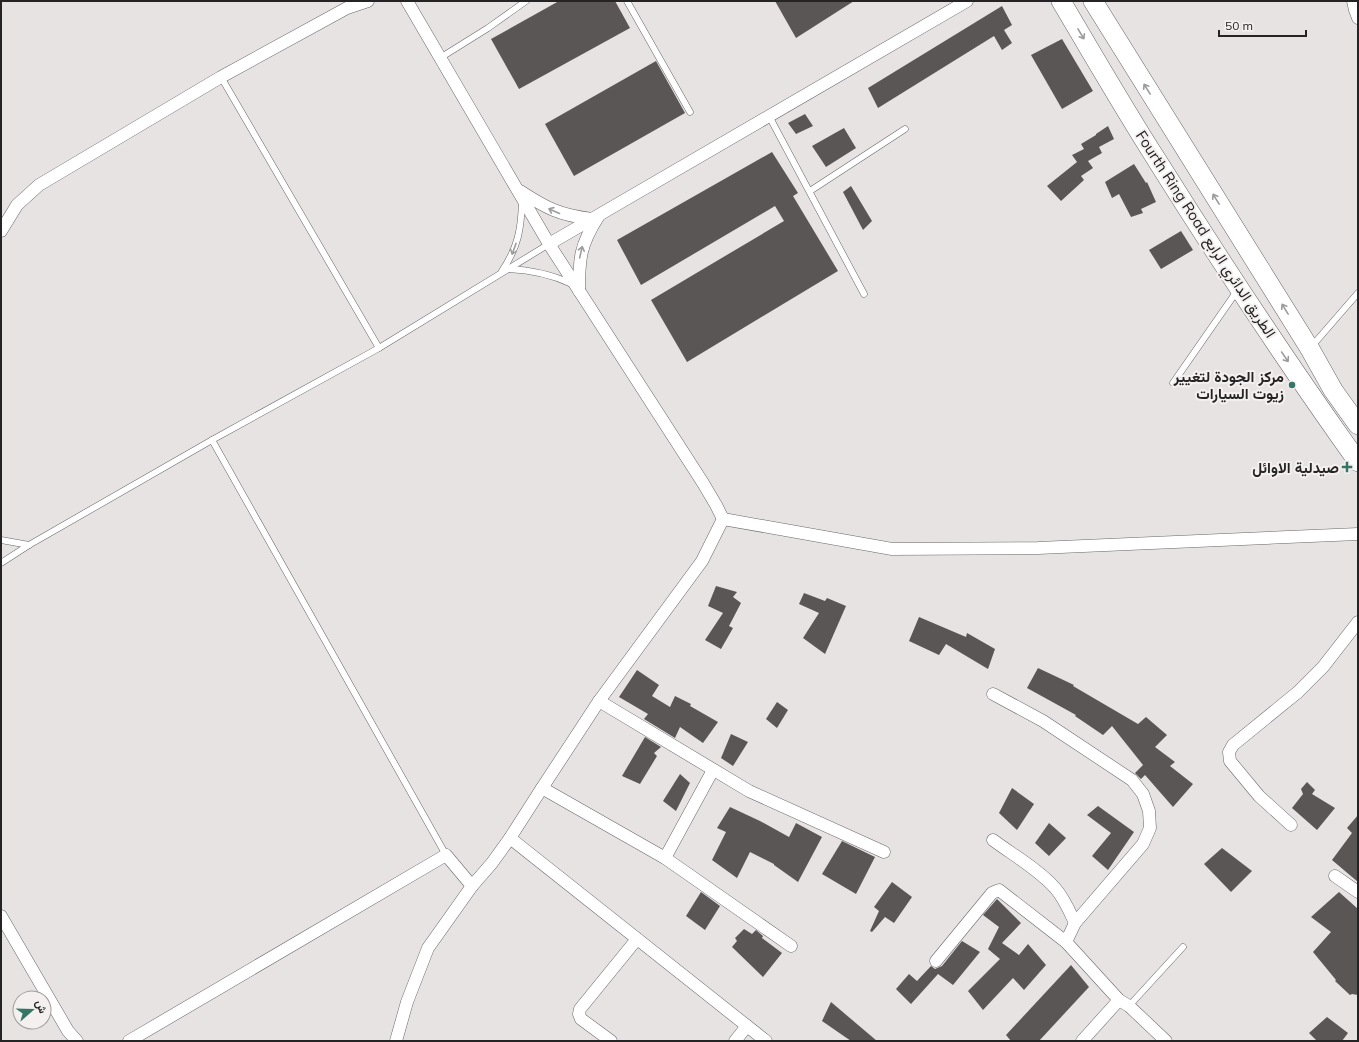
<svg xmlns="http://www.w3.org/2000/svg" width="1359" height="1042" viewBox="0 0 1359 1042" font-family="Mulish,Vazirmatn,sans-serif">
	<rect width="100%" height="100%" fill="#e8e3e3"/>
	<g fill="#5a5656">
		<polygon points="559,1 615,1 630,28 519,89 491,39"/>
		<polygon points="775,1 854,1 796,38"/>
		<polygon points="1002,6 1012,25 1004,30 1012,43 1002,50 994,36 878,108 868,88"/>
		<polygon points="1062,39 1093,91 1062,109 1031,55"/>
		<polygon points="656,61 685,113 574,176 545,124"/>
		<polygon points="805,114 813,126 796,134 788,123"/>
		<polygon points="1108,126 1114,139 1099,147 1102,153 1088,161 1093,168 1081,176 1084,180 1061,201 1047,186 1077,162 1072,155 1084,149 1081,144 1096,135 1096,134"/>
		<polygon points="844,128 856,148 826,167 812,146"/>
		<polygon points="772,152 798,193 793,196 838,271 687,362 651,300 784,221 775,206 641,285 617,240"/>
		<polygon points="1134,164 1146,183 1147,182 1156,202 1141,209 1143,213 1131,217 1119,194 1112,198 1105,182"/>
		<polygon points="851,186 872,221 863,230 843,192"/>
		<polygon points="1181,231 1193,250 1161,269 1149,250"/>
		<polygon points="716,586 737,592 733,597 741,603 729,626 733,628 721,649 705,640 723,613 708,606"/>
		<polygon points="804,593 825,601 827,598 846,606 825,654 803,638 819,613 799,604"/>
		<polygon points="919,617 966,637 967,633 995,649 988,669 946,644 939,655 909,641"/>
		<polygon points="1038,668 1074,685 1073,686 1138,724 1146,717 1167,735 1155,747 1175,762 1170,766 1193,784 1173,807 1145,775 1141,779 1135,773 1143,765 1112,726 1103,735 1075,716 1076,715 1027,688"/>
		<polygon points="637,670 659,685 652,696 670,707 675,696 691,704 690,706 718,722 703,743 680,727 675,738 644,719 648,714 619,697"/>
		<polygon points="777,702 788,710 777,728 766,719"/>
		<polygon points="731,734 748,742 733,766 721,758"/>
		<polygon points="645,737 661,747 654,753 657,756 640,784 622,776"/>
		<polygon points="680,774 690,783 676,811 663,801"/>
		<polygon points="1307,782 1315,790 1312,794 1335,808 1317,830 1292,808 1303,794 1301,789"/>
		<polygon points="1012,788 1034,804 1017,830 999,813"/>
		<polygon points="1098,806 1134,832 1108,870 1092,856 1111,833 1087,815"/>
		<polygon points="730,807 760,821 789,837 796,823 822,837 798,882 774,865 774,864 750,852 737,878 712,860 726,832 717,828"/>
		<polygon points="1358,815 1358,882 1332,860 1352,833 1347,828"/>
		<polygon points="1049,823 1066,838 1049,856 1035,843"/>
		<polygon points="842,841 875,857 856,894 822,874"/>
		<polygon points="1222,848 1252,871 1231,892 1204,864"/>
		<polygon points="892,882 912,897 894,923 885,917 872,932 870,931 879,911 874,907"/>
		<polygon points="701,892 720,906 705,930 686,916"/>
		<polygon points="1339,892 1358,909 1358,995 1352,994 1350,995 1335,981 1336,980 1313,952 1331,932 1311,917"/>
		<polygon points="997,899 1021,923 1002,943 1019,955 1028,944 1046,965 1024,990 1013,978 983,1010 968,991 1000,959 988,949 999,927 983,915"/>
		<polygon points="744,929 752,934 756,930 763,936 762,938 782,953 763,977 732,947 737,941 735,938"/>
		<polygon points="962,941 980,952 953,985 938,974 911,1004 896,989 909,974 917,981 931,966 935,969 942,966"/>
		<polygon points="1071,965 1089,987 1039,1041 1011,1041 1006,1035"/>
		<polygon points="831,1002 877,1041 851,1041 822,1021"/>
		<polygon points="1327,1017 1348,1033 1342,1041 1317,1041 1309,1033"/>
	</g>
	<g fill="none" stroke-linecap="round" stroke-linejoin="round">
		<defs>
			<g id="lane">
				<polyline points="627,1 690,112"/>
				<polyline points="440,58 488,28 526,1"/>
				<polyline points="221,77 379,348"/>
				<polyline points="769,116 864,294"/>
				<polyline points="810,191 905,129"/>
				<path d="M508,269C531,270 551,274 572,284"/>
				<path d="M502,271C518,247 521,230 522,202"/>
				<polyline points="1312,346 1358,293"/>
				<polyline points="1173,383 1237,291"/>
				<polyline points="212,440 446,855"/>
				<polyline points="1,540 29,545"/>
				<polyline points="1,563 29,545 212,440 379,348 549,244"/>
				<polyline points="1129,1006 1183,947"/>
			</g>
			<g id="street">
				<polyline points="407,1 549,244 703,483 716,505 723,519"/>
				<polyline points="1353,1 1355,10 1358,18"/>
				<path d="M520,191C546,208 559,215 592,219"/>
				<polyline points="1,231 17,205 39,185 221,77 347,8 368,1"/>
				<polyline points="549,244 967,1"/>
				<path d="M579,291C579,259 580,245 598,217"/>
				<polyline points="723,519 892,549 1038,548 1358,534"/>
				<polyline points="993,694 1043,721 1132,780 1143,794 1149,811 1150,828 1143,844 1075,923 1066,942"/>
				<polyline points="599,701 749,791 884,852"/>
				<polyline points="542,788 665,858 791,946"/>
				<polyline points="1291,825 1259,796 1230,761 1229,752 1233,745 1298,692 1323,667 1358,622"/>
				<polyline points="510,838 766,1041"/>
				<path d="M993,840C1013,855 1038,869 1055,888C1064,898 1069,910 1075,923"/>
				<polyline points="665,858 713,770"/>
				<polyline points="1335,876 1358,892"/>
				<polyline points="1,916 68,1031 77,1041"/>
				<polyline points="936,961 992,893 999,890 1066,942 1119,1000 1129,1006 1166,1041"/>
				<polyline points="129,1041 446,855 472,886 492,863 510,838 542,788 599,701 702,561 723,519"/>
				<polyline points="396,1041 407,1002 428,948 472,886"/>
				<polyline points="611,1041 581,1019 579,1014 580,1009 637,939"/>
				<polyline points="735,1041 747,1026"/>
				<polyline points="1082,1041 1119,1000"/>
			</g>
			<g id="primary">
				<path d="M1061,1C1093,55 1124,109 1158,162C1222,264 1288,364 1358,462"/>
				<polyline points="1093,1 1310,349 1333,390 1358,425"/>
			</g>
		</defs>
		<use href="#lane" stroke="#6a6666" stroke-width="7"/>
		<use href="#street" stroke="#6a6666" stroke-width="13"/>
		<use href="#primary" stroke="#6a6666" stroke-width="20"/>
		<use href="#lane" stroke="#fff" stroke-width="6"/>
		<use href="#street" stroke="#fff" stroke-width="12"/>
		<use href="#primary" stroke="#fff" stroke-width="19"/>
	</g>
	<defs><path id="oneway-shaft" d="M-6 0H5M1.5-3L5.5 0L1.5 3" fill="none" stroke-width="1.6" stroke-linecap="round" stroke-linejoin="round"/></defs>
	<g stroke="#9d9c9c">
		<use href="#oneway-shaft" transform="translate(1081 34) rotate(59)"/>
		<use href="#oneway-shaft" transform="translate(1147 89) rotate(-122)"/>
		<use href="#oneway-shaft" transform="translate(1216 199) rotate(-122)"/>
		<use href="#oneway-shaft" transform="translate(554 211) rotate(-156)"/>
		<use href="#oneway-shaft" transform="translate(514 249) rotate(110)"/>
		<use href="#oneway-shaft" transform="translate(581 252) rotate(-77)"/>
		<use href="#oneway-shaft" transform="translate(1285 309) rotate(-122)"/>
		<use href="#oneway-shaft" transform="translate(1285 357) rotate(56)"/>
	</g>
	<g fill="#357666" stroke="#f5f0f0" stroke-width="1.5">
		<circle cx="1292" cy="385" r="4"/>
		<path d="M1345 461h4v4h4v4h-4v4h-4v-4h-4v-4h4z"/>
	</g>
	<g text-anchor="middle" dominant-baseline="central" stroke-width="4" stroke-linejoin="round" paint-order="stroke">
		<g font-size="15" fill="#252323" stroke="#f5f0f0">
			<text transform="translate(1206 234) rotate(57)">Fourth Ring Road الطريق الدائري الرابع</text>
		</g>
		<g font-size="15" font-weight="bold" fill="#252323" stroke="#f5f0f0" text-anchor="end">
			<text x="1284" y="376">مركز الجودة لتغيير<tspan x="1284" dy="17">زيوت السيارات</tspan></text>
			<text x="1339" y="467">صيدلية الاوائل</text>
		</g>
	</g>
	<rect width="1359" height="1042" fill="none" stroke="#252323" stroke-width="4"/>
	<g transform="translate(32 1010) rotate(70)"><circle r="19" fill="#f5f0f0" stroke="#a29e9e"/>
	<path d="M0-3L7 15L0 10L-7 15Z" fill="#357666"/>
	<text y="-6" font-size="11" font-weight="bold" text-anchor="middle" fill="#252323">ش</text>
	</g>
	<path d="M1219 30v6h87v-6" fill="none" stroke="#252323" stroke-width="2"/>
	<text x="1225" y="30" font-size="12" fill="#252323" stroke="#f5f0f0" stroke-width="3" paint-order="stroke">50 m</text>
</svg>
